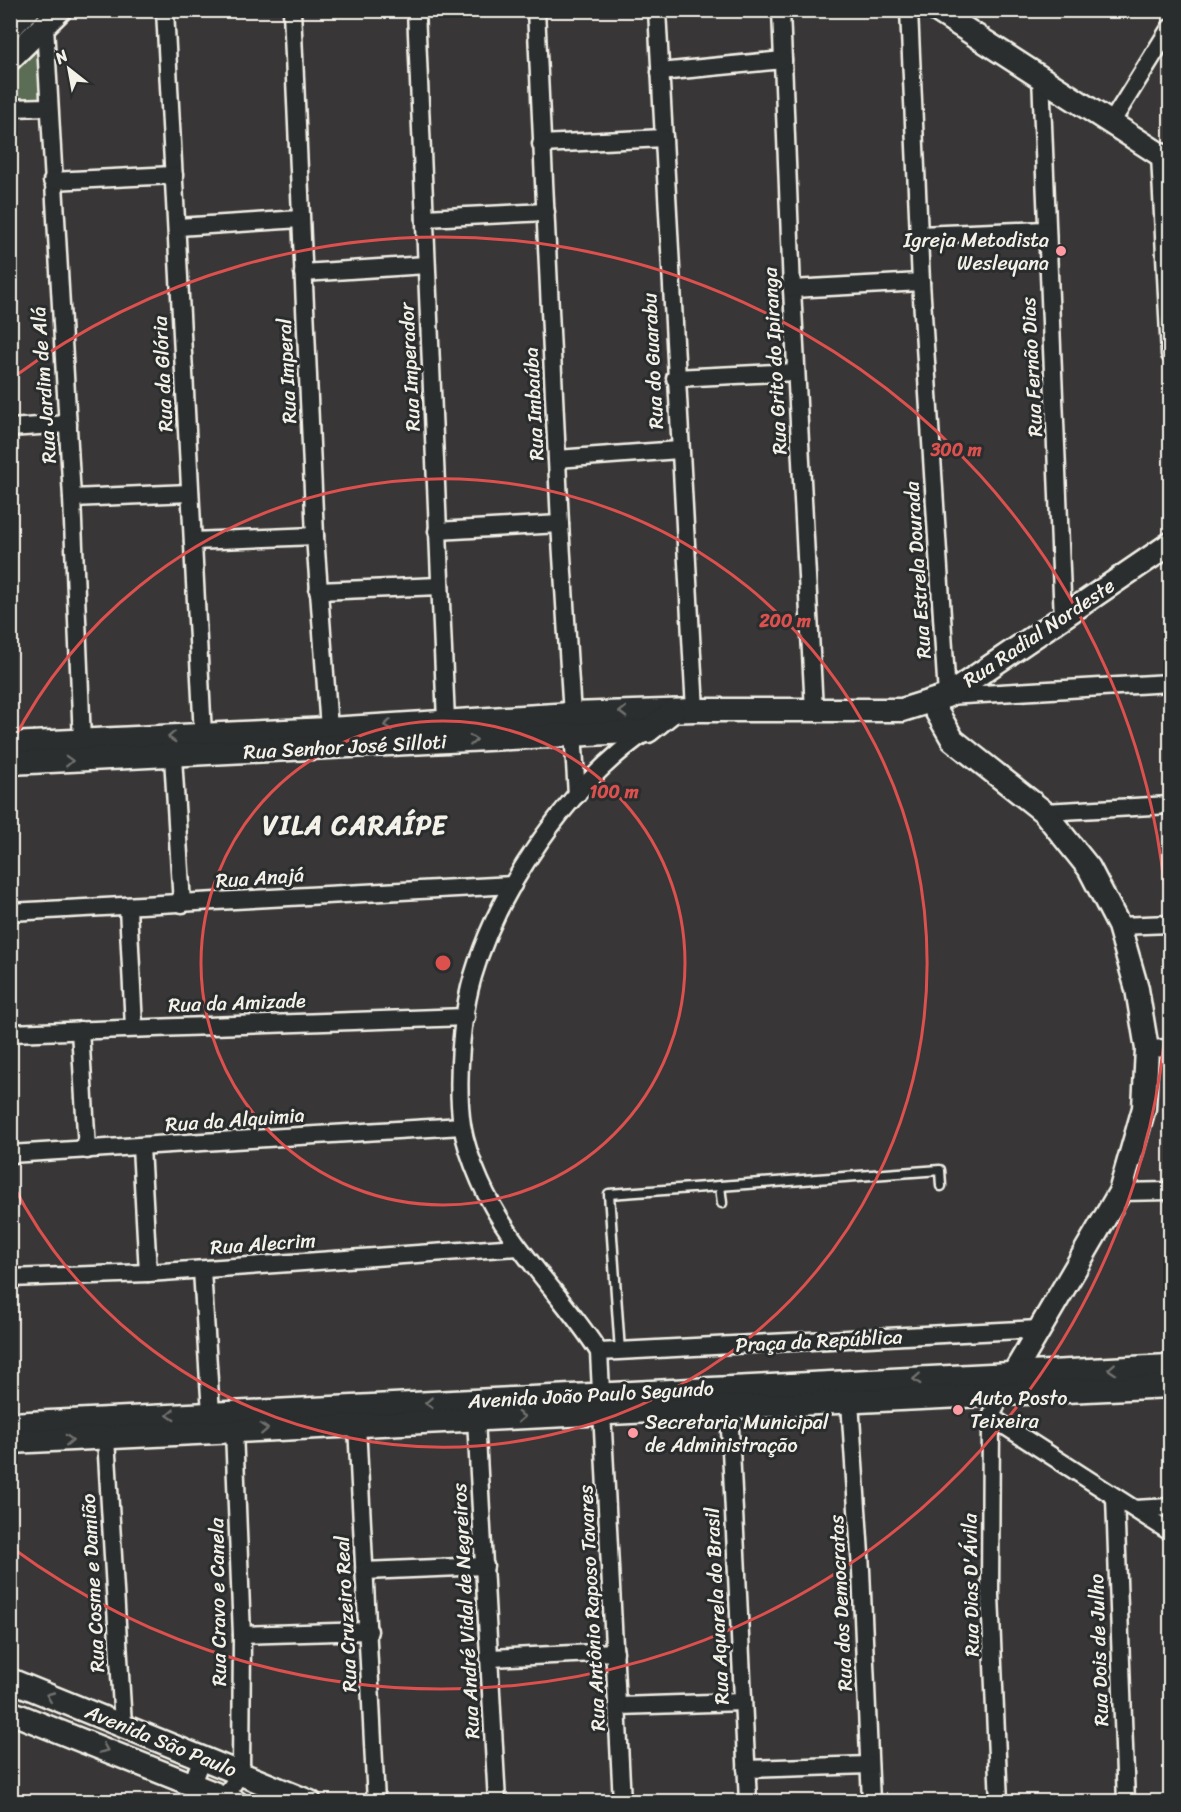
<svg xmlns="http://www.w3.org/2000/svg" width="1181" height="1812" viewBox="0 0 1181 1812" font-family="Sriracha,sans-serif">
	<rect width="100%" height="100%" fill="#383637"/>
	<filter id="ink" filterUnits="userSpaceOnUse"><feTurbulence type="fractalNoise" baseFrequency=".0167" numOctaves="2"/><feDisplacementMap in="SourceGraphic" scale="12" xChannelSelector="R" yChannelSelector="G"/><feConvolveMatrix kernelMatrix="1 2 1 2 8 2 1 2 1" color-interpolation-filters="sRGB"/></filter>
	<g filter="url(#ink)">
		<polygon fill="#5c6d56" stroke="#a8af9f" stroke-width="1.5" points="39,47 42,101 11,99 11,74"/>
		<g fill="none" stroke-linecap="round" stroke-linejoin="round">
			<defs>
				<g id="lane">
					<polyline points="720,1186 722,1203"/>
					<polyline points="620,1351 609,1194 940,1170 941,1186"/>
				</g>
				<g id="street">
					<polyline points="165,10 203,735"/>
					<polyline points="292,10 315,536 329,729"/>
					<polyline points="416,10 446,721"/>
					<polyline points="536,10 560,524 577,795"/>
					<polyline points="657,10 695,710"/>
					<polyline points="781,10 792,289 814,710"/>
					<polyline points="909,10 921,282 947,696 1170,683"/>
					<polyline points="45,26 72,498 82,741"/>
					<polyline points="660,72 783,60"/>
					<polyline points="1041,76 1063,619"/>
					<polyline points="10,108 48,107"/>
					<polyline points="1111,123 1170,28"/>
					<polyline points="541,144 664,138"/>
					<polyline points="1160,155 1170,355"/>
					<polyline points="52,181 174,175"/>
					<polyline points="425,218 546,212"/>
					<polyline points="178,227 300,219"/>
					<polyline points="919,235 1046,230"/>
					<polyline points="303,273 426,265"/>
					<polyline points="792,289 921,282"/>
					<polyline points="675,378 796,372"/>
					<polyline points="10,428 68,424"/>
					<polyline points="557,459 679,450"/>
					<polyline points="72,498 190,493"/>
					<polyline points="437,531 560,524"/>
					<polyline points="193,541 315,536"/>
					<polyline points="318,591 440,586"/>
					<polyline points="173,757 182,904"/>
					<polyline points="1044,812 1170,805"/>
					<polyline points="128,908 134,1027"/>
					<polyline points="10,912 513,885"/>
					<polyline points="1119,926 1170,924"/>
					<polyline points="80,1030 87,1150"/>
					<polyline points="10,1033 466,1017"/>
					<polyline points="1147,1049 1170,1048"/>
					<polyline points="141,1147 148,1273"/>
					<polyline points="10,1154 462,1126"/>
					<polyline points="1120,1192 1170,1191"/>
					<polyline points="202,1270 211,1413"/>
					<polyline points="10,1278 148,1273 518,1247"/>
					<polyline points="599,1352 1040,1329"/>
					<polyline points="850,1402 861,1570 871,1802"/>
					<polyline points="729,1408 748,1802"/>
					<polyline points="991,1417 1170,1532"/>
					<polyline points="476,1419 497,1802"/>
					<polyline points="357,1425 376,1802"/>
					<polyline points="106,1438 123,1725"/>
					<polyline points="1115,1497 1126,1802"/>
					<polyline points="1135,1509 1170,1507"/>
					<polyline points="364,1571 485,1566"/>
					<polyline points="242,1635 369,1631"/>
					<polyline points="491,1658 615,1652"/>
					<polyline points="619,1706 742,1702"/>
					<polyline points="746,1769 869,1765"/>
					<polyline points="215,1801 224,1797 241,1773 242,1635 234,1430"/>
					<polyline points="196,1802 192,1784 202,1757"/>
					<path d="M622,1802L599,1352C562,1294 508,1246 480,1181C473,1165 465,1143 462,1125C456,1083 461,1017 473,976C499,887 570,784 646,732"/>
					<polyline points="999,1802 990,1595 991,1417 1005,1386"/>
				</g>
				<g id="secondary">
					<polyline points="936,10 1170,161"/>
					<polyline points="10,28 28,10"/>
					<polyline points="10,59 60,10"/>
					<polyline points="931,702 953,740 1044,812 1089,868 1119,926 1137,989 1147,1049 1144,1108 1120,1192 1014,1373"/>
					<polyline points="10,744 329,729 572,714 695,710 902,710 947,696 1170,544"/>
					<polyline points="10,763 648,731 673,711"/>
					<polyline points="10,1424 1170,1366"/>
					<polyline points="10,1442 1170,1386"/>
					<polyline points="10,1680 310,1802"/>
					<polyline points="10,1712 236,1802"/>
				</g>
			</defs>
			<use href="#lane" stroke="#f4f1e8" stroke-width="13"/>
			<use href="#street" stroke="#f4f1e8" stroke-width="21"/>
			<use href="#secondary" stroke="#f4f1e8" stroke-width="27"/>
			<use href="#lane" stroke="#2a2d2e" stroke-width="8"/>
			<use href="#street" stroke="#2a2d2e" stroke-width="16"/>
			<use href="#secondary" stroke="#2a2d2e" stroke-width="22"/>
		</g>
		<defs><path id="oneway-chevron" d="M-2-3.5L2.5 0L-2 3.5" fill="none" stroke-width="1.6" stroke-linecap="round" stroke-linejoin="round" transform="scale(1.5)"/></defs>
		<g stroke="#71726f">
			<use href="#oneway-chevron" transform="translate(623 712) rotate(179)"/>
			<use href="#oneway-chevron" transform="translate(388 725) rotate(176)"/>
			<use href="#oneway-chevron" transform="translate(172 737) rotate(177)"/>
			<use href="#oneway-chevron" transform="translate(473 740) rotate(-3)"/>
			<use href="#oneway-chevron" transform="translate(69 761) rotate(-2)"/>
			<use href="#oneway-chevron" transform="translate(1112 1369) rotate(177)"/>
			<use href="#oneway-chevron" transform="translate(917 1379) rotate(177)"/>
			<use href="#oneway-chevron" transform="translate(429 1403) rotate(177)"/>
			<use href="#oneway-chevron" transform="translate(171 1415) rotate(177)"/>
			<use href="#oneway-chevron" transform="translate(521 1417) rotate(-3)"/>
			<use href="#oneway-chevron" transform="translate(264 1429) rotate(-3)"/>
			<use href="#oneway-chevron" transform="translate(69 1440) rotate(-2)"/>
			<use href="#oneway-chevron" transform="translate(50 1696) rotate(-158)"/>
			<use href="#oneway-chevron" transform="translate(104 1749) rotate(22)"/>
		</g>
	</g>
	<g fill="none" stroke="#dc504e" stroke-width="3">
		<circle cx="443" cy="963" r="242"/>
		<path d="M12 743A484 484 0 1 1 12 1183"/>
		<path d="M11 379A726 726 0 1 1 11 1547"/>
	</g>
	<g fill="#ff9aa2" stroke="#2a2d2e" stroke-width="2">
		<circle cx="1061" cy="251" r="6"/>
		<circle cx="958" cy="1410" r="6"/>
		<circle cx="633" cy="1433" r="6"/>
	</g>
	<g text-anchor="middle" dominant-baseline="central" stroke-width="6" stroke-linejoin="round" paint-order="stroke">
		<g font-size="20" fill="#f4f1e8" stroke="#2a2d2e" text-anchor="start">
			<text x="1049" y="240" text-anchor="end">Igreja Metodista<tspan x="1049" dy="23">Wesleyana</tspan></text>
			<text x="970" y="1398">Auto Posto<tspan x="970" dy="23">Teixeira</tspan></text>
			<text x="645" y="1422">Secretaria Municipal<tspan x="645" dy="23">de Administração</tspan></text>
		</g>
		<g font-size="20" fill="#f4f1e8" stroke="#2a2d2e">
			<text transform="translate(653 361) rotate(-93)">Rua do Guarabu</text>
			<text transform="translate(775 361) rotate(-93)">Rua Grito do Ipiranga</text>
			<text transform="translate(410 367) rotate(-93)">Rua Imperador</text>
			<text transform="translate(1032 367) rotate(-93)">Rua Fernão Dias</text>
			<text transform="translate(287 371) rotate(-93)">Rua Imperal</text>
			<text transform="translate(163 374) rotate(-93)">Rua da Glória</text>
			<text transform="translate(44 385) rotate(-94)">Rua Jardim de Alá</text>
			<text transform="translate(534 404) rotate(-93)">Rua Imbaúba</text>
			<text transform="translate(918 570) rotate(-94)">Rua Estrela Dourada</text>
			<text transform="translate(1039 633) rotate(-34)">Rua Radial Nordeste</text>
			<text transform="translate(345 747) rotate(-3)">Rua Senhor José Silloti</text>
			<text transform="translate(260 878) rotate(-4)">Rua Anajá</text>
			<text transform="translate(237 1003) rotate(-2)">Rua da Amizade</text>
			<text transform="translate(235 1120) rotate(-4)">Rua da Alquimia</text>
			<text transform="translate(263 1244) rotate(-4)">Rua Alecrim</text>
			<text transform="translate(819 1341) rotate(-3)">Praça da República</text>
			<text transform="translate(591 1395) rotate(-3)">Avenida João Paulo Segundo</text>
			<text transform="translate(93 1583) rotate(-93)">Rua Cosme e Damião</text>
			<text transform="translate(971 1585) rotate(-91)">Rua Dias D'Ávila</text>
			<text transform="translate(218 1602) rotate(-91)">Rua Cravo e Canela</text>
			<text transform="translate(841 1603) rotate(-93)">Rua dos Democratas</text>
			<text transform="translate(717 1606) rotate(-93)">Rua Aquarela do Brasil</text>
			<text transform="translate(592 1608) rotate(-93)">Rua Antônio Raposo Tavares</text>
			<text transform="translate(466 1611) rotate(-93)">Rua André Vidal de Negreiros</text>
			<text transform="translate(346 1614) rotate(-93)">Rua Cruzeiro Real</text>
			<text transform="translate(1099 1650) rotate(-92)">Rua Dois de Julho</text>
			<text transform="translate(161 1741) rotate(22)">Avenida São Paulo</text>
		</g>
		<g font-size="26" font-weight="bold" letter-spacing="1.5" fill="#f4f1e8" stroke="#2a2d2e">
			<text x="355" y="825">VILA CARAÍPE</text>
		</g>
	</g>
	<circle cx="443" cy="963" r="9" fill="#dc504e" stroke="#2a2d2e" stroke-width="3"/>
	<g font-size="18" text-anchor="middle" font-weight="bold" fill="#dc504e" stroke="#2a2d2e" stroke-width="6" stroke-linejoin="round" paint-order="stroke">
		<text x="956" y="456">300 m</text>
		<text x="785" y="627">200 m</text>
		<text x="614" y="798">100 m</text>
	</g>
	<rect width="1181" height="1812" fill="none" stroke="#2a2d2e" stroke-width="36"/>
	<rect x="18" y="18" width="1145" height="1776" fill="none" stroke="#f4f1e8" stroke-width="2" filter="url(#ink)"/>
	<g transform="translate(69 69) rotate(329)" stroke="#2a2d2e" stroke-width="4.5" paint-order="stroke">
	<path d="M0-4.5L10 22L0 15L-10 22Z" fill="#f4f1e8"/>
	<text y="-9" font-size="16" font-weight="bold" text-anchor="middle" fill="#f4f1e8">N</text>
	</g>
</svg>
